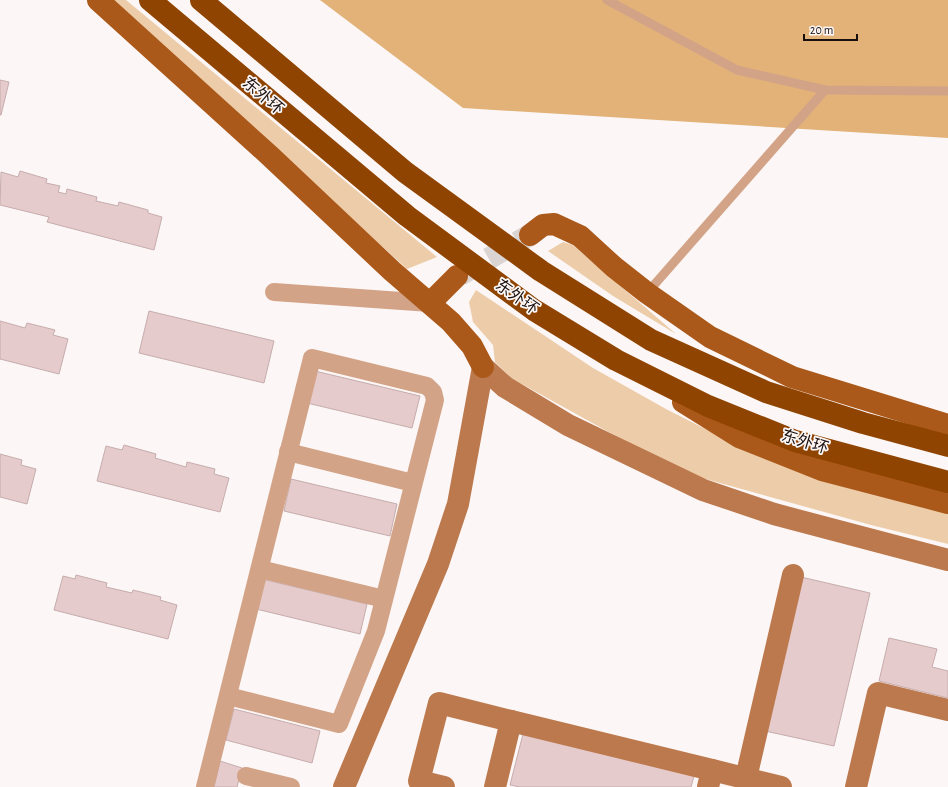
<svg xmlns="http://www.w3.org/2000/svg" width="948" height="787" viewBox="0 0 948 787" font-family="'Alegreya Sans','Noto Sans SC',sans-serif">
	<rect width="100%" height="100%" fill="#fcf7f6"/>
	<g fill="#edcda9">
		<polygon points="108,0 126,0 437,257 407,269 198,79"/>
		<polygon points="563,242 573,245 676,334 613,296 548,251"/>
		<polygon points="476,290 593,368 666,409 739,446 948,513 948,544 871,525 691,475 605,430 511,378 495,362 493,345 473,322 469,302"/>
	</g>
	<polygon fill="#e2b279" points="320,0 948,0 948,138 463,108"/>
	<g fill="#e6cbcc" stroke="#c6acad">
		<polygon points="0,80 9,82 1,115 0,115"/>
		<polygon points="20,171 47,179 46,183 60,186 58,192 66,194 67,189 97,197 96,201 118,206 119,202 148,210 148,213 162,217 154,250 47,222 49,217 0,205 1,172 18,177"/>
		<polygon points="149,311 274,341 264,383 139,353"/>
		<polygon points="0,321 25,328 27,323 55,330 53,335 68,339 59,374 0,359"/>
		<polygon points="315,371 420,396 412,428 307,403"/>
		<polygon points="124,445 156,454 155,458 186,467 187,462 215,469 214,474 229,478 220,512 97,481 106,446 122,450"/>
		<polygon points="0,454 22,460 21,465 36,469 27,504 0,497"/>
		<polygon points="291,479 397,504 390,536 284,511"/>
		<polygon points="76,575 107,583 106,587 132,593 133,590 161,597 160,600 177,605 168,639 54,610 63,576 75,579"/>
		<polygon points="801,577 870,593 834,746 765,731"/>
		<polygon points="262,579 367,604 360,634 256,609"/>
		<polygon points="889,638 937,649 932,667 948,671 948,698 879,681"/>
		<polygon points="234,709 320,731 312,763 226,740"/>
		<polygon points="523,734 694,776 691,787 520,787 510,785"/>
		<polygon points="220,761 242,768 237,787 214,787"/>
	</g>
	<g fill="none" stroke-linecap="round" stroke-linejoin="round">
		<polyline stroke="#dad4d3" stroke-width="22" stroke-dasharray="22 11" stroke-linecap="butt" points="460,275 530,235"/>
		<g stroke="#d3a387" stroke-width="9">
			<polyline points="607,0 737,70 825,90 948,91"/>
			<polyline points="647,293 825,90"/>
		</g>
		<g stroke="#d3a387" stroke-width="18">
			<polyline points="274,292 430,303"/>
			<polyline points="288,452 413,483"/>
			<polyline points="260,569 384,599"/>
			<polyline points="246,776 291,787"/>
			<polyline points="205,787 312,358 427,386 433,392 435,400 376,631 339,724 228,696"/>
		</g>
		<g stroke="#bd794e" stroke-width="22">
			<polyline points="483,367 505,387 568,425 703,490 774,514 948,560"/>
			<polyline points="712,770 781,787"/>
			<polyline points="746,778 793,575"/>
			<polyline points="344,787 438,564 458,504 483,367"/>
			<polyline points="444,787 419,781 439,703 511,721"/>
			<polyline points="495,787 511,721 712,770 708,787"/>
			<polyline points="856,787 878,693 948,710"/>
		</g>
		<g stroke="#ab591a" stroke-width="22">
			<polyline points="98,0 270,156 392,271 451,322 472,346 483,367"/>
			<polyline points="530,235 543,225 554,224 580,236 614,267 647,293 710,337 792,377 948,425"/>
			<polyline points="430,303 457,276"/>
			<polyline points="683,402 739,437 822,470 948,503"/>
		</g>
		<g stroke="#904401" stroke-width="22">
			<polyline points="150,0 407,216 534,310 616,360 708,406 795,441 948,482"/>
			<polyline points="201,0 405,172 541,271 651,340 766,392 863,423 948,446"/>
		</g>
	</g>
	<g text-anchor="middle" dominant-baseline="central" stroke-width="3.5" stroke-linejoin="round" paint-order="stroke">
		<g font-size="16" fill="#19100e" stroke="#fcf7f6">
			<text transform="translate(263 96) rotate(40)">东外环</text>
			<text transform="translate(517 297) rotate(35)">东外环</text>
			<text transform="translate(805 442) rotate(17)">东外环</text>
		</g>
	</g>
	<path d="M804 34v6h53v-6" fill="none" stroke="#19100e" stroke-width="2"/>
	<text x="810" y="34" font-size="12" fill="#19100e" stroke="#fcf7f6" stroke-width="3" paint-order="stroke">20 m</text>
</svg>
